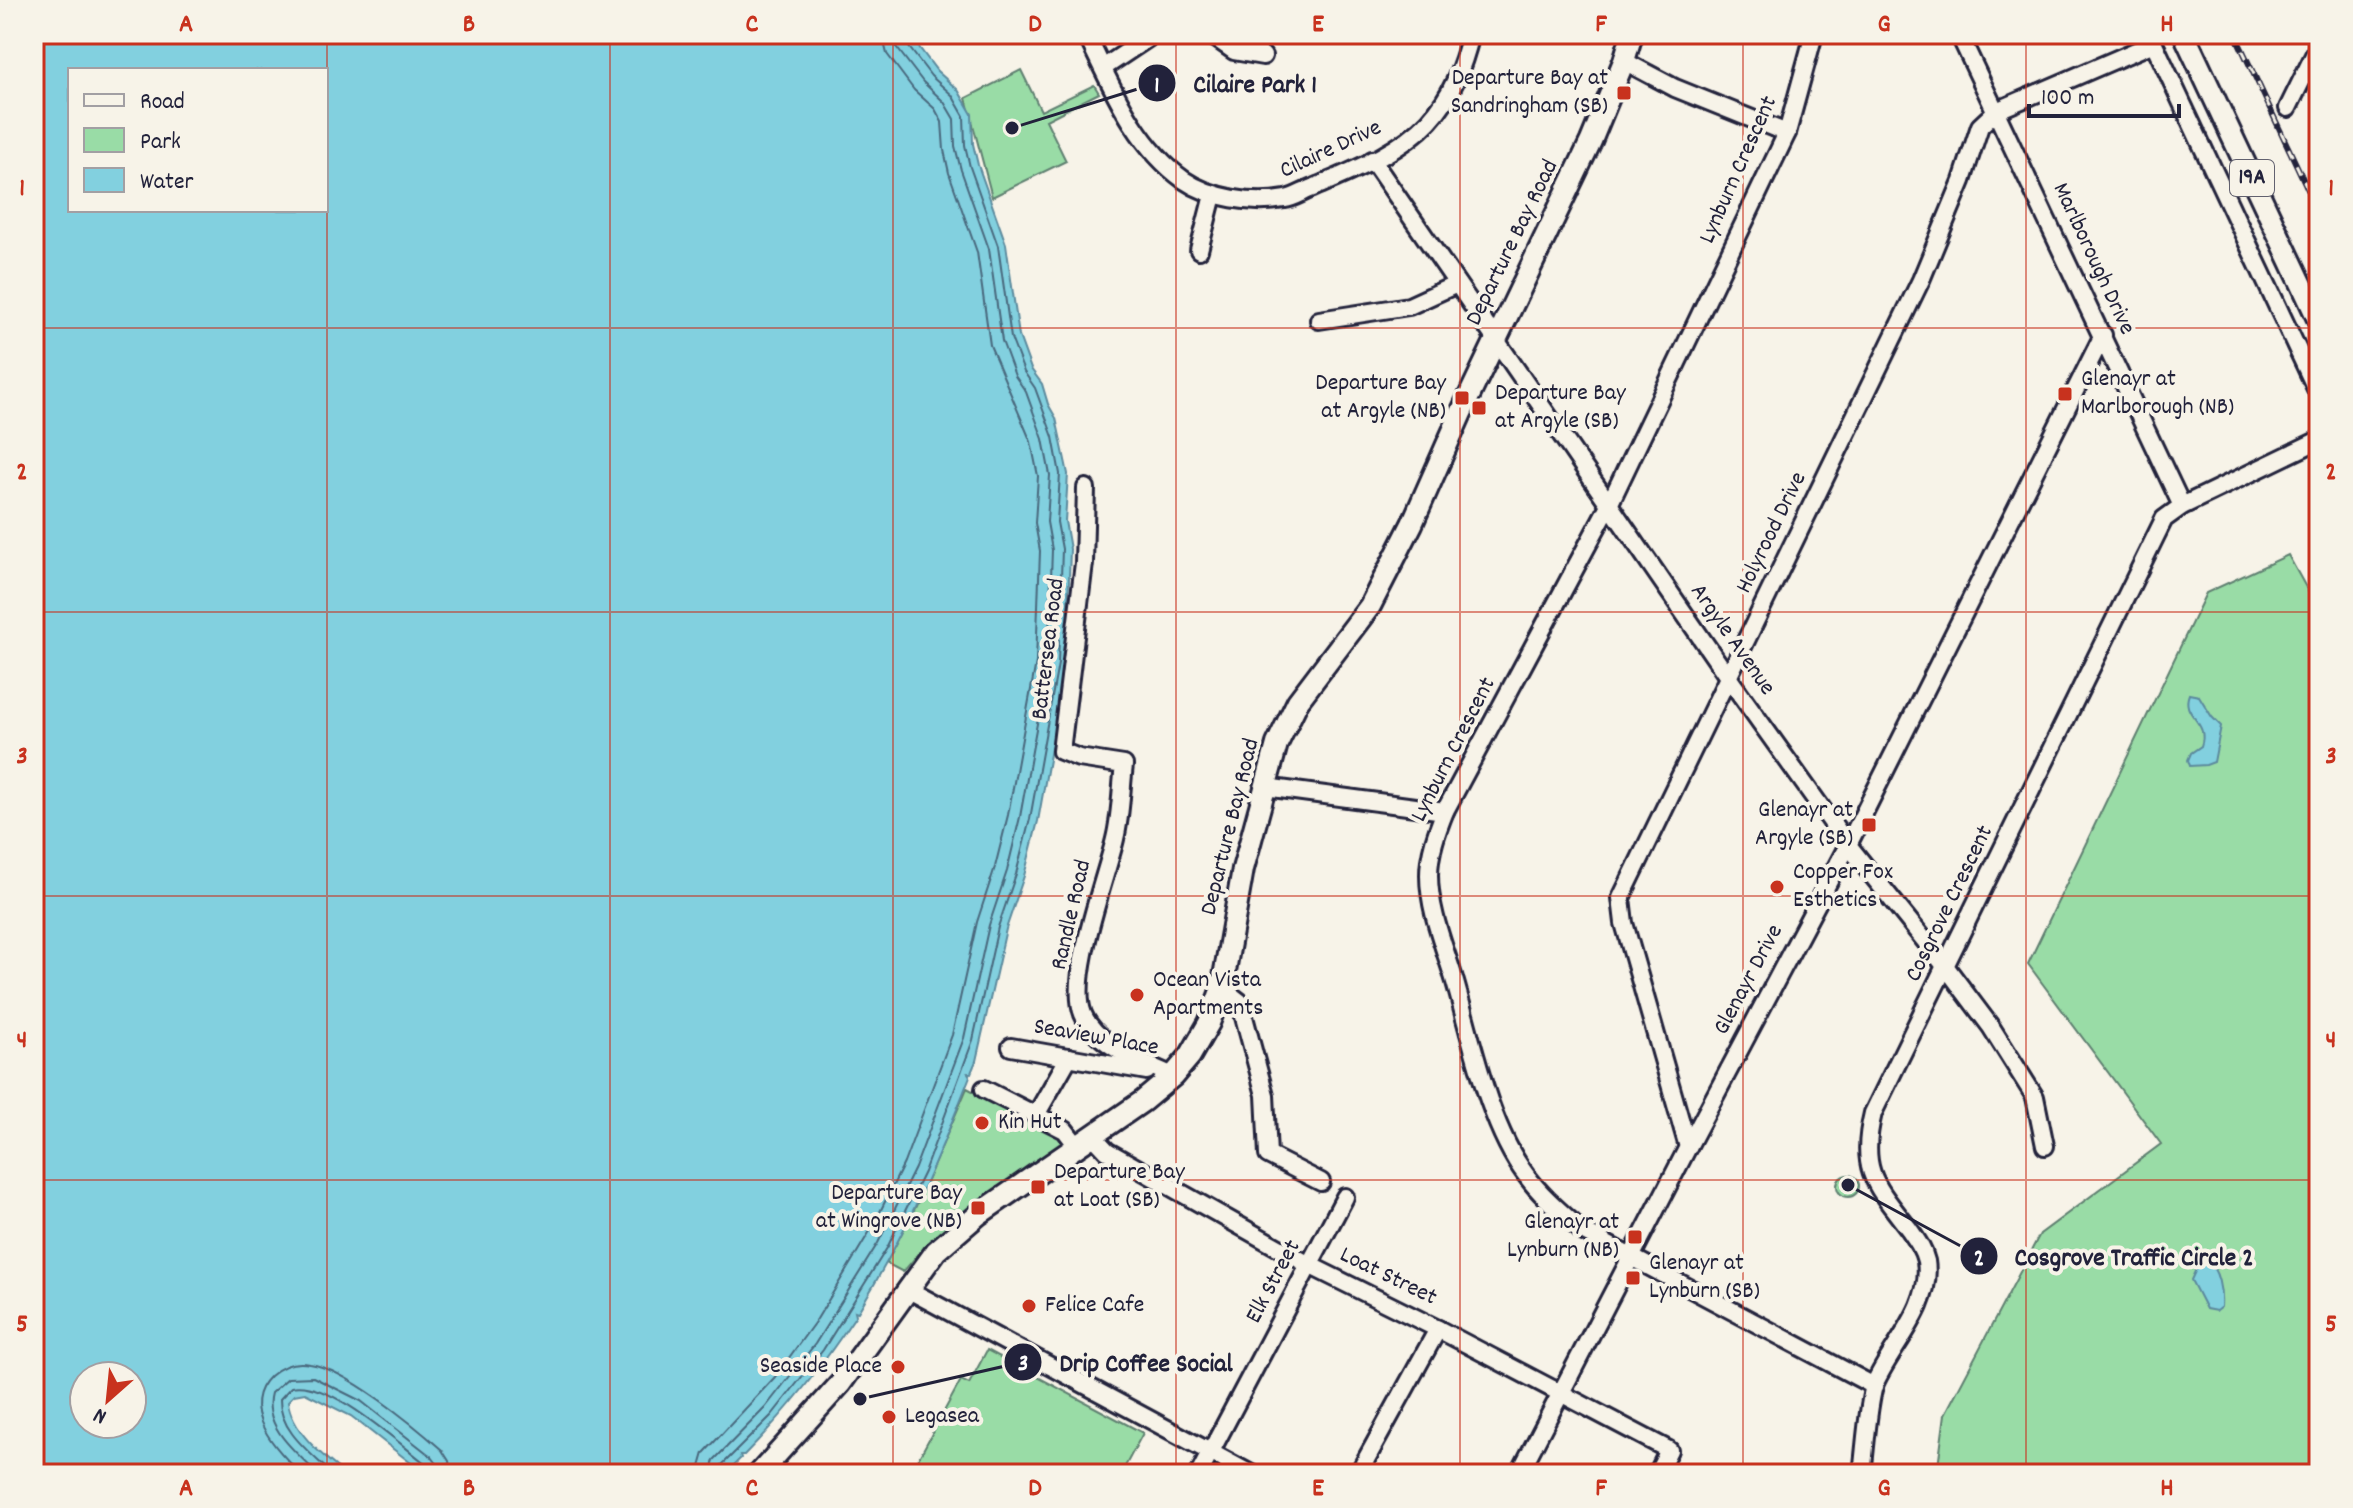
<svg xmlns="http://www.w3.org/2000/svg" width="2353" height="1508" viewBox="0 0 2353 1508" font-family="Dekko,sans-serif">
	<rect width="100%" height="100%" fill="#f7f3e8"/>
	<filter id="ink" filterUnits="userSpaceOnUse"><feTurbulence type="fractalNoise" baseFrequency=".0125" numOctaves="2"/><feDisplacementMap in="SourceGraphic" scale="16" xChannelSelector="R" yChannelSelector="G"/><feConvolveMatrix kernelMatrix="1 2 1 2 8 2 1 2 1" color-interpolation-filters="sRGB"/></filter>
	<g filter="url(#ink)">
		<g fill="#99dca6" stroke="#5e7f70" stroke-width="2">
			<polygon points="1021,70 1041,111 1094,85 1099,93 1046,120 1066,161 992,197 966,98"/>
			<polygon points="2288,555 2319,611 2319,1474 1937,1474 1945,1414 2040,1234 2161,1144 2028,964 2206,593"/>
			<path d="M967,1088L1067,1141C1009,1181 947,1216 903,1272L886,1263L916,1206Z"/>
			<circle cx="1848" cy="1186" r="11"/>
			<polygon points="987,1350 1143,1433 1121,1474 910,1474 961,1380 969,1384"/>
		</g>
		<g fill="#82d0df" stroke="#5c8a9d" stroke-width="2" fill-rule="evenodd">
			<path d="M34,34H909L937,71L958,90L972,114L973,144L978,165L1006,244L1019,336L1031,369L1042,384L1048,404L1056,418L1068,474L1065,521L1070,549L1066,665L1038,821L1024,876L1006,929L976,1061L971,1073H968L970,1076C936,1164 907,1231 858,1312L855,1311L856,1315C820,1369 789,1409 744,1455H740L741,1458L725,1474H425L351,1416L305,1393L294,1395L288,1401C291,1431 323,1456 345,1474H34ZM70,70H326V210H70ZM84,1376H132V1424H84Z"/>
			<path d="M2189,694L2199,696L2212,717L2221,726L2214,762L2206,765L2190,766L2188,760L2191,753L2201,746C2210,721 2180,716 2189,694Z"/>
			<path d="M2206,1261C2219,1267 2222,1293 2221,1307L2216,1311L2206,1309L2191,1280L2197,1267Z"/>
		</g>
		<g fill="none" stroke-linecap="round" stroke-linejoin="round">
			<g stroke="#48687d" stroke-width="2">
				<path d="M301,1474C277,1450 236,1409 270,1376C281,1366 295,1361 310,1364C346,1369 414,1425 442,1450L449,1461L451,1474"/>
				<path d="M318,1474C297,1453 262,1427 271,1393L288,1378L313,1377L361,1401L432,1457L438,1465L439,1474"/>
				<path d="M332,1474C311,1453 279,1431 280,1399L291,1387C329,1379 396,1441 426,1464L429,1474"/>
				<polyline points="698,1474 704,1453 775,1377 817,1319 873,1226 904,1163 952,1035 977,922 995,867 1008,815 1036,662 1040,551 1035,523 1038,476 1031,442 990,345 977,252 949,173 944,150 942,122 935,109 914,90 887,54 882,34"/>
				<polyline points="710,1474 714,1460 765,1408 815,1344 878,1243 915,1168 964,1038 989,925 1007,871 1020,817 1048,663 1052,550 1047,522 1050,475 1043,439 1026,392 1015,376 1002,341 989,249 961,170 955,146 954,119 944,102 923,82 897,48 894,34"/>
				<polyline points="720,1474 722,1465 772,1415 823,1350 887,1248 924,1172 973,1040 998,927 1016,874 1030,819 1058,664 1062,549 1057,522 1060,474 1053,437 1035,388 1024,372 1011,338 998,246 970,167 965,145 964,116 952,95 931,76 905,42 904,34"/>
			</g>
			<defs>
				<g id="minor">
					<path d="M1086,34C1112,87 1135,145 1184,180C1210,198 1253,205 1285,199C1294,198 1304,191 1313,188C1352,171 1399,153 1429,121C1452,96 1463,66 1471,34"/>
					<polyline points="1210,34 1234,51 1263,56"/>
					<path d="M1814,34L1787,133L1609,505L1445,811C1437,831 1429,853 1429,875C1429,911 1445,948 1455,982C1472,1041 1489,1126 1526,1175C1542,1197 1562,1213 1582,1231L1874,1386"/>
					<polyline points="1959,34 2182,506"/>
					<polyline points="2150,35 2319,395"/>
					<polyline points="1624,61 1675,88 1787,133"/>
					<polyline points="1103,68 1154,34"/>
					<polyline points="2288,108 2319,45"/>
					<polyline points="1372,160 1728,677 1848,845 1946,967 1991,1027 2035,1097 2045,1146"/>
					<polyline points="1199,250 1213,195"/>
					<polyline points="1319,320 1409,306 1457,284"/>
					<path d="M1086,488L1084,563L1061,751L1079,758L1124,765C1121,789 1121,815 1115,839C1106,878 1068,977 1083,1014C1097,1047 1143,1062 1173,1076"/>
					<polyline points="1265,787 1445,811"/>
					<polyline points="1222,988 1240,1002 1265,1095 1268,1155 1321,1182"/>
					<polyline points="1011,1047 1147,1071"/>
					<polyline points="984,1089 1065,1130 1078,1147"/>
					<polyline points="1036,1115 1069,1057"/>
					<polyline points="1093,1136 1107,1151 1311,1266 1438,1329 1669,1450 1657,1474"/>
					<polyline points="1688,1147 1624,923 1621,898 1921,280 1962,181 1980,126 1996,111 2154,43"/>
					<polyline points="907,1289 1251,1474"/>
					<polyline points="1199,1474 1345,1197"/>
					<polyline points="1358,1474 1438,1329"/>
					<polyline points="1519,1474 1688,1147 1848,845 2103,335"/>
					<path d="M1862,1474C1865,1452 1868,1401 1875,1383C1892,1345 1933,1306 1926,1261C1923,1248 1916,1239 1909,1229C1875,1185 1859,1170 1873,1113L2164,519L2182,506L2319,440"/>
				</g>
				<g id="major">
					<polyline points="2184,34 2319,321"/>
					<polyline points="759,1474 841,1383 936,1251 979,1214 1143,1101 1173,1076 1190,1056 1209,1023 1222,988 1243,869 1277,744 1298,701 1370,606 1412,524 1461,413 1591,141 1624,61 1632,34"/>
				</g>
			</defs>
			<use href="#minor" stroke="#22223b" stroke-width="22"/>
			<use href="#major" stroke="#22223b" stroke-width="26"/>
			<use href="#minor" stroke="#f7f3e8" stroke-width="16"/>
			<use href="#major" stroke="#f7f3e8" stroke-width="20"/>
			<defs>
				<polyline id="rail" points="2235,34 2319,213"/>
			</defs>
			<use href="#rail" stroke="#22223b" stroke-width="6"/>
			<use href="#rail" stroke="#f7f3e8" stroke-width="3" stroke-dasharray="9" stroke-linecap="butt"/>
		</g>
	</g>
	<path fill="none" stroke="#c8321e" stroke-width="2" stroke-opacity="0.55" d="M327,34V1474M610,34V1474M893,34V1474M1176,34V1474M1460,34V1474M1743,34V1474M2026,34V1474M34,328H2319M34,612H2319M34,896H2319M34,1180H2319"/>
	<g fill="#c8321e" stroke="#f7f3e8" stroke-width="3">
		<rect x="1616" y="85" width="16" height="16" rx="4"/>
		<rect x="2057" y="386" width="16" height="16" rx="4"/>
		<rect x="1454" y="390" width="16" height="16" rx="4"/>
		<rect x="1471" y="400" width="16" height="16" rx="4"/>
		<rect x="1861" y="817" width="16" height="16" rx="4"/>
		<circle cx="1777" cy="887" r="8"/>
		<circle cx="1137" cy="995" r="8"/>
		<circle cx="982" cy="1123" r="8"/>
		<rect x="1030" y="1179" width="16" height="16" rx="4"/>
		<rect x="970" y="1200" width="16" height="16" rx="4"/>
		<rect x="1627" y="1229" width="16" height="16" rx="4"/>
		<rect x="1625" y="1270" width="16" height="16" rx="4"/>
		<circle cx="1029" cy="1306" r="8"/>
		<circle cx="898" cy="1367" r="8"/>
		<circle cx="889" cy="1417" r="8"/>
	</g>
	<g text-anchor="middle" dominant-baseline="central" stroke-width="8" stroke-linejoin="round" paint-order="stroke">
		<rect fill="#f7f3e8" stroke="#62616f" stroke-width="2" x="2230" y="160" width="44" height="36" rx="6"/>
		<g font-size="22" font-weight="bold" fill="#22223b">
			<text x="2252" y="178">19A</text>
		</g>
		<g font-size="24" fill="#22223b" stroke="#f7f3e8" text-anchor="start">
			<text x="1608" y="79" text-anchor="end">Departure Bay at<tspan x="1608" dy="28">Sandringham (SB)</tspan></text>
			<text x="2081" y="380">Glenayr at<tspan x="2081" dy="28">Marlborough (NB)</tspan></text>
			<text x="1446" y="384" text-anchor="end">Departure Bay<tspan x="1446" dy="28">at Argyle (NB)</tspan></text>
			<text x="1495" y="394">Departure Bay<tspan x="1495" dy="28">at Argyle (SB)</tspan></text>
			<text x="1853" y="811" text-anchor="end">Glenayr at<tspan x="1853" dy="28">Argyle (SB)</tspan></text>
			<text x="1793" y="873">Copper Fox<tspan x="1793" dy="28">Esthetics</tspan></text>
			<text x="1153" y="981">Ocean Vista<tspan x="1153" dy="28">Apartments</tspan></text>
			<text x="998" y="1123">Kin Hut</text>
			<text x="1054" y="1173">Departure Bay<tspan x="1054" dy="28">at Loat (SB)</tspan></text>
			<text x="962" y="1194" text-anchor="end">Departure Bay<tspan x="962" dy="28">at Wingrove (NB)</tspan></text>
			<text x="1619" y="1223" text-anchor="end">Glenayr at<tspan x="1619" dy="28">Lynburn (NB)</tspan></text>
			<text x="1649" y="1264">Glenayr at<tspan x="1649" dy="28">Lynburn (SB)</tspan></text>
			<text x="1045" y="1306">Felice Cafe</text>
			<text x="882" y="1367" text-anchor="end">Seaside Place</text>
			<text x="905" y="1417">Legasea</text>
		</g>
		<g font-size="24" fill="#22223b" stroke="#f7f3e8">
			<text transform="translate(1331 150) rotate(-25)">Cilaire Drive</text>
			<text transform="translate(1739 170) rotate(-66)">Lynburn Crescent</text>
			<text transform="translate(1513 243) rotate(-64)">Departure Bay Road</text>
			<text transform="translate(2093 259) rotate(65)">Marlborough Drive</text>
			<text transform="translate(1772 533) rotate(-64)">Holyrood Drive</text>
			<text transform="translate(1732 640) rotate(55)">Argyle Avenue</text>
			<text transform="translate(1049 649) rotate(-83)">Battersea Road</text>
			<text transform="translate(1454 750) rotate(-63)">Lynburn Crescent</text>
			<text transform="translate(1231 827) rotate(-76)">Departure Bay Road</text>
			<text transform="translate(1950 904) rotate(-64)">Cosgrove Crescent</text>
			<text transform="translate(1072 915) rotate(-77)">Randle Road</text>
			<text transform="translate(1749 980) rotate(-62)">Glenayr Drive</text>
			<text transform="translate(1096 1038) rotate(10)">Seaview Place</text>
			<text transform="translate(1388 1277) rotate(26)">Loat Street</text>
			<text transform="translate(1274 1282) rotate(-62)">Elk Street</text>
		</g>
	</g>
	<path fill="none" stroke="#22223b" stroke-width="3" d="M1012 128L1157 83M1848 1185L1979 1256M860 1399L1023 1362"/>
	<g fill="#22223b" stroke="#f7f3e8" stroke-width="3">
		<circle cx="1012" cy="128" r="8"/>
		<circle cx="1848" cy="1185" r="8"/>
		<circle cx="860" cy="1399" r="8"/>
		<circle cx="1157" cy="83" r="20"/>
		<circle cx="1979" cy="1256" r="20"/>
		<circle cx="1023" cy="1362" r="20"/>
	</g>
	<g font-size="24" text-anchor="middle" font-weight="bold" fill="#fff">
		<text x="1157" y="92">1</text>
		<text x="1979" y="1265">2</text>
		<text x="1023" y="1370">3</text>
	</g>
	<g font-size="26" text-anchor="middle" font-weight="bold" fill="#22223b" stroke="#f7f3e8" stroke-width="8" stroke-linejoin="round" paint-order="stroke">
		<text x="1255" y="92">Cilaire Park 1</text>
		<text x="2134" y="1265">Cosgrove Traffic Circle 2</text>
		<text x="1146" y="1371">Drip Coffee Social</text>
	</g>
	<rect width="2353" height="1508" fill="none" stroke="#f7f3e8" stroke-width="88"/>
	<rect x="68" y="68" width="260" height="144" fill="#f7f3e8" stroke="#a29fa3" stroke-width="2"/>
	<rect x="84" y="94" width="40" height="12" fill="#f7f3e8" stroke="#a29fa3" stroke-width="2"/>
	<text x="140" y="108" font-size="24" fill="#22223b">Road</text>
	<rect x="84" y="128" width="40" height="24" fill="#99dca6" stroke="#a29fa3" stroke-width="2"/>
	<text x="140" y="148" font-size="24" fill="#22223b">Park</text>
	<rect x="84" y="168" width="40" height="24" fill="#82d0df" stroke="#a29fa3" stroke-width="2"/>
	<text x="140" y="188" font-size="24" fill="#22223b">Water</text>
	<g transform="translate(108 1400) rotate(207)"><circle r="38" fill="#f7f3e8" stroke="#a29fa3" stroke-width="2"/>
	<path d="M0-6L14 30L0 20L-14 30Z" fill="#c8321e"/>
	<text y="-12" font-size="22" font-weight="bold" text-anchor="middle" fill="#22223b">N</text>
	</g>
	<path d="M2029 104v12h150v-12" fill="none" stroke="#22223b" stroke-width="4"/>
	<text x="2041" y="104" font-size="24" fill="#22223b" stroke="#f7f3e8" stroke-width="6" paint-order="stroke">100 m</text>
	<rect x="44" y="44" width="2265" height="1420" fill="none" stroke="#c8321e" stroke-width="3"/>
	<g font-size="26" text-anchor="middle" font-weight="bold" fill="#c8321e">
		<text x="186" y="31">A</text>
		<text x="469" y="31">B</text>
		<text x="752" y="31">C</text>
		<text x="1035" y="31">D</text>
		<text x="1318" y="31">E</text>
		<text x="1601" y="31">F</text>
		<text x="1884" y="31">G</text>
		<text x="2167" y="31">H</text>
		<text x="22" y="195">1</text>
		<text x="2331" y="195">1</text>
		<text x="22" y="479">2</text>
		<text x="2331" y="479">2</text>
		<text x="22" y="763">3</text>
		<text x="2331" y="763">3</text>
		<text x="22" y="1047">4</text>
		<text x="2331" y="1047">4</text>
		<text x="22" y="1331">5</text>
		<text x="2331" y="1331">5</text>
		<text x="186" y="1495">A</text>
		<text x="469" y="1495">B</text>
		<text x="752" y="1495">C</text>
		<text x="1035" y="1495">D</text>
		<text x="1318" y="1495">E</text>
		<text x="1601" y="1495">F</text>
		<text x="1884" y="1495">G</text>
		<text x="2167" y="1495">H</text>
	</g>
</svg>
